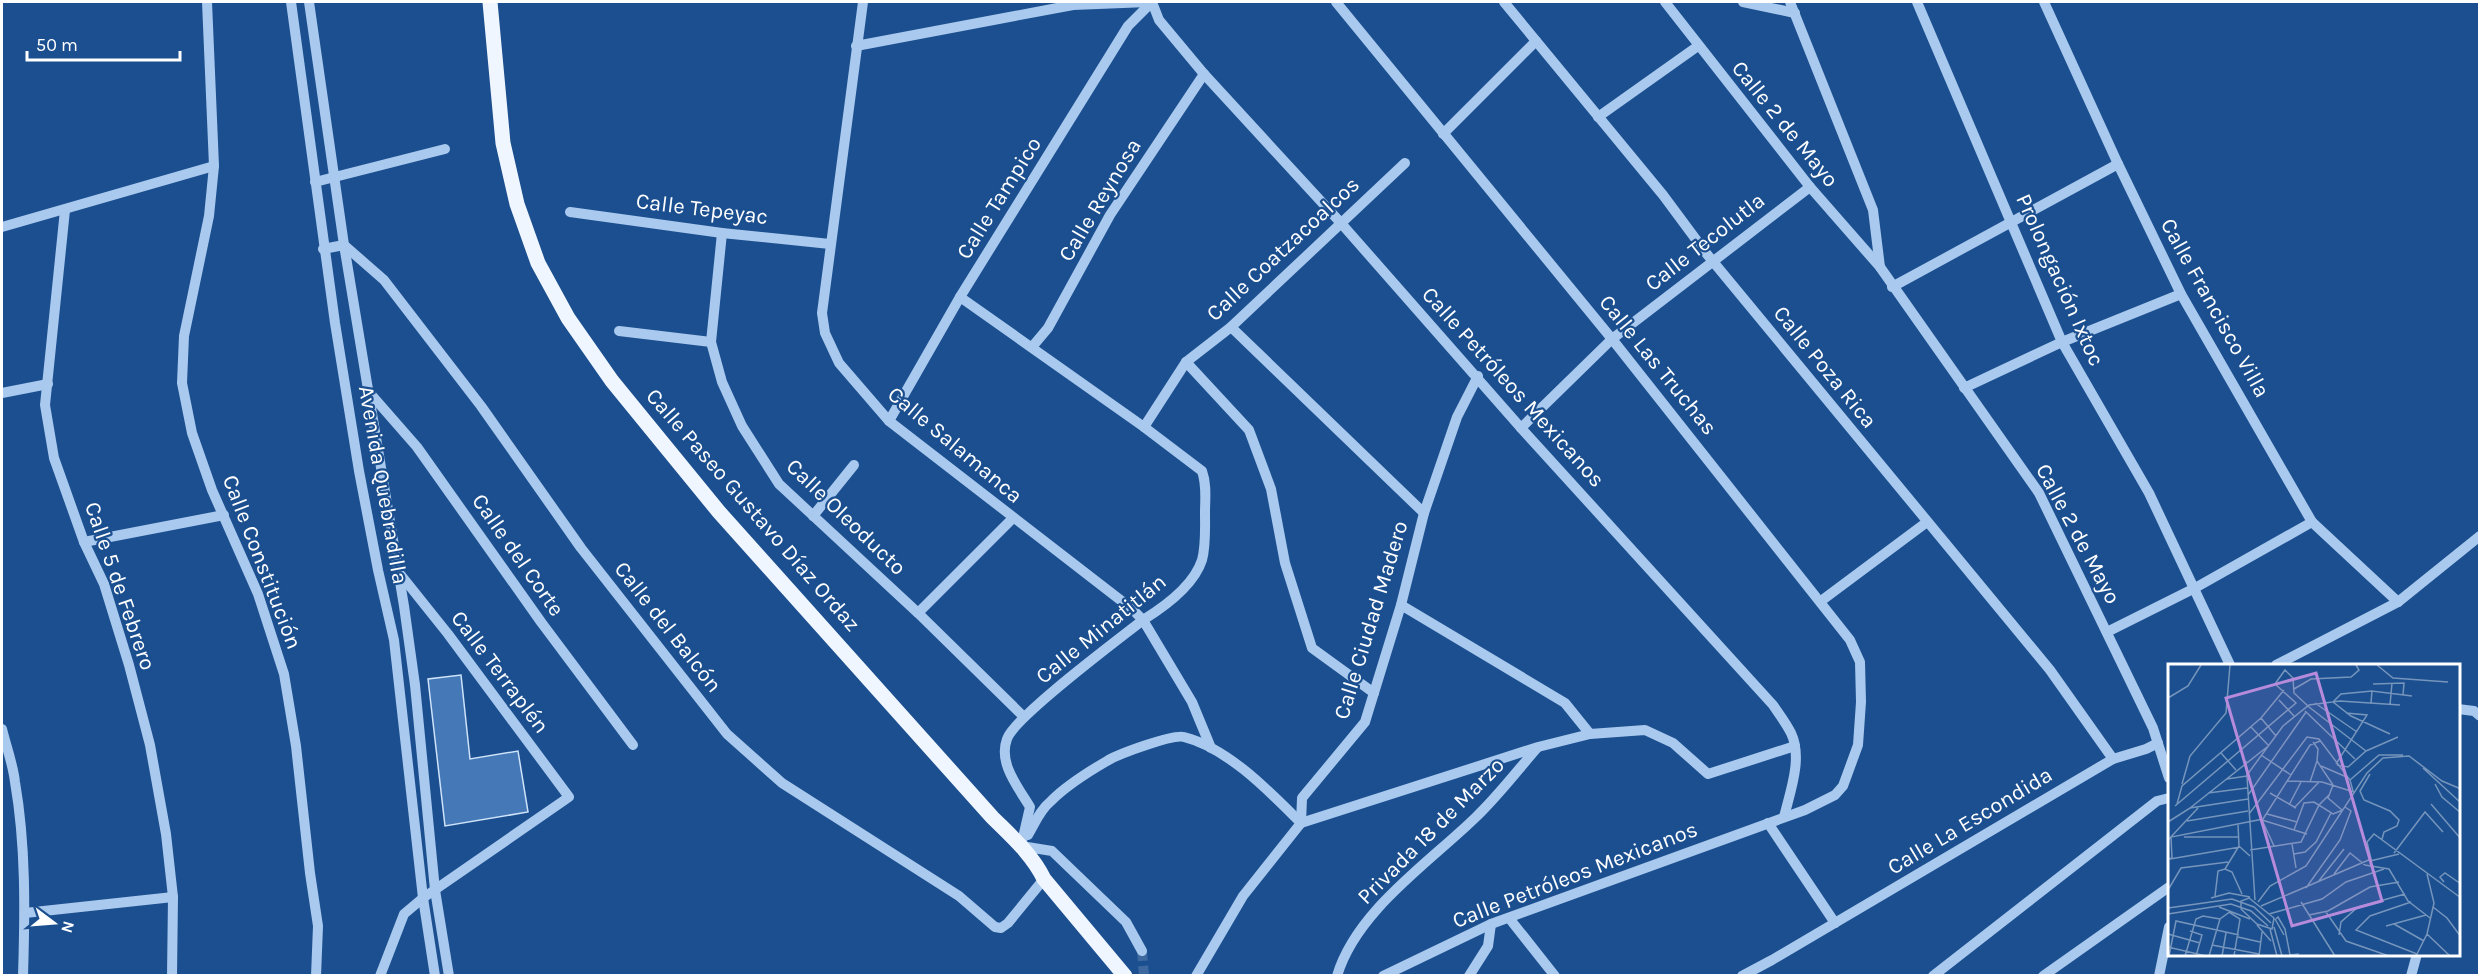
<svg xmlns="http://www.w3.org/2000/svg" width="2481" height="977" viewBox="0 0 2481 977" font-family="Karla,sans-serif">
	<rect width="100%" height="100%" fill="#1b4f8f"/>
	<polygon fill="#4478b7" stroke="#cfe3fa" stroke-width="1.5" points="461,675 470,759 518,751 528,812 445,826 428,679"/>
	<g fill="none" stroke-linecap="round" stroke-linejoin="round">
		<polyline stroke="#3d69a0" stroke-width="10" stroke-dasharray="10 5" stroke-linecap="butt" points="1142,951 1144,976"/>
		<g stroke="#a9c9ee" stroke-width="10">
			<polyline points="207,2 214,166 209,216 184,336 182,383 192,433 212,490 258,594 284,674 296,746 310,873 318,926 316,976"/>
			<polyline points="291,2 335,323 359,471 378,570 394,640 423,898 435,976"/>
			<polyline points="309,2 344,245 404,606 415,685 435,890 449,976"/>
			<polyline points="863,2 822,313 825,333 839,363 889,421 1132,609 1143,620 1192,702 1211,748"/>
			<path d="M1152,2L1159,20L1204,74L1340,222L1521,428L1773,705C1779,714 1786,723 1791,733C1803,758 1790,792 1784,817"/>
			<polyline points="1336,2 1612,339 1850,640 1860,662 1861,702 1858,745 1843,786 1835,795 1805,810 1491,924 1383,976"/>
			<polyline points="1504,2 1663,195 1706,253 2050,670 2113,759"/>
			<polyline points="1665,2 1810,187 1880,267 2039,493 2153,728 2169,778"/>
			<polyline points="1743,2 1795,13"/>
			<polyline points="1790,2 1873,210 1880,267"/>
			<polyline points="1917,2 2062,342 2149,493 2230,665"/>
			<polyline points="2044,2 2118,164 2181,294 2312,522 2398,602"/>
			<polyline points="856,46 1073,5 1148,2"/>
			<polyline points="1598,117 1698,46"/>
			<polyline points="1443,134 1536,41"/>
			<polyline points="315,182 445,149"/>
			<polyline points="65,210 45,405 54,458 84,542 104,584 129,665 150,745 166,834 173,897 172,976"/>
			<polyline points="570,212 722,233 830,244"/>
			<polyline points="2,227 214,166"/>
			<polyline points="722,233 711,342 722,382 742,426 779,484 918,613 1024,717"/>
			<polyline points="323,249 344,245 384,280 481,406 581,548 727,734 782,783 959,896 995,927 1001,928 1008,923 1044,879"/>
			<polyline points="1892,287 2118,164"/>
			<path d="M960,297L1144,427L1202,471C1207,485 1205,499 1205,513C1205,528 1206,546 1202,560C1194,585 1164,607 1143,620C1119,639 1014,717 1007,739C998,763 1018,787 1030,807L1021,846"/>
			<polyline points="1231,327 1424,513"/>
			<polyline points="619,331 711,342"/>
			<polyline points="1032,347 1048,328 1110,215 1204,74"/>
			<polyline points="1186,362 1249,430 1271,489 1285,563 1312,648 1374,693"/>
			<polyline points="1964,388 2062,342 2181,294"/>
			<polyline points="368,391 417,447 541,622 633,745"/>
			<polyline points="2,393 48,384"/>
			<polyline points="889,421 960,297 1128,26 1152,2"/>
			<polyline points="1144,427 1186,362 1231,327 1405,163"/>
			<polyline points="1521,428 1612,339 1810,187"/>
			<polyline points="813,516 854,465"/>
			<polyline points="84,542 224,515"/>
			<polyline points="1821,601 1927,522"/>
			<polyline points="1401,605 1565,703 1590,734"/>
			<polyline points="918,613 1013,518"/>
			<polyline points="2107,632 2195,588 2312,522"/>
			<polyline points="2276,665 2398,602 2480,536"/>
			<polyline points="2458,709 2474,711 2480,716"/>
			<path d="M2,729C6,746 13,764 15,782C26,846 25,911 23,976"/>
			<polyline points="1301,823 1538,747 1590,734 1645,730 1673,743 1708,774 1795,746"/>
			<polyline points="1768,823 1835,923"/>
			<path d="M1028,835C1035,823 1040,810 1051,801C1066,786 1088,772 1107,761C1118,754 1173,734 1184,737C1228,748 1270,792 1301,823"/>
			<polyline points="1021,846 1052,851 1126,922 1142,951"/>
			<polyline points="25,913 173,897"/>
			<polyline points="1509,918 1555,976"/>
			<polyline points="380,976 404,914 423,898 569,797 448,634 400,574"/>
			<polyline points="1196,976 1243,896 1301,823 1302,798 1365,722 1401,605 1424,513 1457,417 1478,376"/>
			<path d="M1337,976C1356,911 1430,862 1476,817C1498,796 1517,771 1537,748"/>
			<polyline points="1469,976 1488,946 1491,924"/>
			<polyline points="1742,976 1772,960 2113,759 2146,749 2158,743"/>
			<polyline points="1933,976 2157,801 2169,798"/>
			<polyline points="2043,976 2169,887"/>
			<polyline points="2159,976 2169,927"/>
			<polyline points="2411,976 2417,954"/>
		</g>
		<path stroke="#f0f6ff" stroke-width="15" d="M490,2L503,143L517,204L538,263L568,318L612,381L719,512L992,817C1011,836 1032,854 1044,879L1125,976"/>
	</g>
	<g text-anchor="middle" dominant-baseline="central" stroke-width="4.5" stroke-linejoin="round" paint-order="stroke">
		<g font-size="22" fill="#fff" stroke="#1b4f8f">
			<text transform="translate(1785 124) rotate(51)">Calle 2 de Mayo</text>
			<text transform="translate(999 198) rotate(-58)">Calle Tampico</text>
			<text transform="translate(1100 200) rotate(-59)">Calle Reynosa</text>
			<text transform="translate(702 209) rotate(7)">Calle Tepeyac</text>
			<text transform="translate(1705 242) rotate(-38)">Calle Tecolutla</text>
			<text transform="translate(1283 249) rotate(-43)">Calle Coatzacoalcos</text>
			<text transform="translate(2060 280) rotate(66)">Prolongación Ixtoc</text>
			<text transform="translate(2215 308) rotate(61)">Calle Francisco Villa</text>
			<text transform="translate(1658 365) rotate(51)">Calle Las Truchas</text>
			<text transform="translate(1825 367) rotate(51)">Calle Poza Rica</text>
			<text transform="translate(1513 387) rotate(48)">Calle Petróleos Mexicanos</text>
			<text transform="translate(955 445) rotate(40)">Calle Salamanca</text>
			<text transform="translate(383 485) rotate(80)">Avenida Quebradilla</text>
			<text transform="translate(753 510) rotate(49)">Calle Paseo Gustavo Díaz Ordaz</text>
			<text transform="translate(846 517) rotate(44)">Calle Oleoducto</text>
			<text transform="translate(2078 534) rotate(62)">Calle 2 de Mayo</text>
			<text transform="translate(518 555) rotate(55)">Calle del Corte</text>
			<text transform="translate(262 562) rotate(69)">Calle Constitución</text>
			<text transform="translate(120 586) rotate(71)">Calle 5 de Febrero</text>
			<text transform="translate(1371 620) rotate(-73)">Calle Ciudad Madero</text>
			<text transform="translate(668 627) rotate(52)">Calle del Balcón</text>
			<text transform="translate(1101 629) rotate(-39)">Calle Minatitlán</text>
			<text transform="translate(500 672) rotate(53)">Calle Terraplén</text>
			<text transform="translate(1970 821) rotate(-31)">Calle La Escondida</text>
			<text transform="translate(1431 831) rotate(-45)">Privada 18 de Marzo</text>
			<text transform="translate(1575 875) rotate(-21)">Calle Petróleos Mexicanos</text>
		</g>
	</g>
	<g transform="translate(2168 664)">
		<rect width="292" height="292" fill="#1b4f8f"/>
		<path fill="none" stroke="#7695bc" stroke-width="1.5" d="M209,1L225,14L280,18M205,20L236,19L235,31M126,25L143,15L183,13L191,6L188,1M204,27L173,30L165,38L183,52L222,70M0,34L20,22L33,1M111,36L126,52M147,39L189,68M203,39L204,27L244,32M222,41L224,19M137,47L187,95M93,54L108,72M83,63L100,81M145,78L150,85L149,97L165,121M53,89L68,106M93,91L123,111M78,97L87,236M168,100L199,51L178,49M169,101L180,103L198,87L230,73M153,102L181,114M255,104L293,139M202,110L192,127L196,136L222,147L231,156L229,162L216,168L214,175M79,111L115,62L141,41L172,37L232,41M59,115L79,112M182,116L211,91H235M119,117L154,118L186,128M142,118L149,97M14,120L22,92L58,49L62,1M267,120L274,133L293,149M165,121L160,134L174,146M40,129L79,124M102,129L128,144M80,131L138,48M9,140L14,122L93,54L116,26M263,140L293,175M121,141L133,118M7,142L128,39L107,20L117,6L125,14L126,29L141,43L198,87M22,144L99,83M126,144L151,118M81,150L139,73L151,75L182,116L185,127M99,150L129,158M94,156L139,170M94,156L106,182M19,157L80,147M0,158L22,144L80,135M126,166L136,139L146,138L165,150L175,146M16,173H70M0,176L30,144M124,180L128,204M82,186L133,178L151,141L161,131M226,189L257,148L275,168M126,190L137,188L148,178L163,149M0,195L4,194L3,173L95,155L142,81L152,77M2,195L72,183L82,192M202,197L231,190M57,205L71,182L70,160M166,210L182,189L197,201L221,205L240,237L262,254M150,218L176,185M276,218L272,213L277,209L293,220M138,224L172,176L183,147L177,143M0,226L13,204L60,198M47,232L50,207L57,205L64,208L74,230M43,234L61,229L82,233M81,234L106,254L104,265L89,260L73,245V237ZM90,238L102,222L138,202L199,109L215,94L241,92L274,117L293,125M133,238L167,292M243,238L202,252L188,266L249,290M93,242L203,195L199,178L206,170L293,234M51,243L82,255M265,243L279,254L293,273M0,244L64,235L86,243L103,259M61,248L72,255L66,292M158,248L178,277L221,292M0,250L63,240L83,247L100,262M101,250L154,235L178,218L216,205M141,251L160,247L202,223L231,218M107,255L116,271M108,255L110,253L117,265L122,291L131,290M226,260L256,277M89,261L103,277M218,262L258,251M106,263L114,292M102,265L109,292M22,267L34,271L28,292M0,270L32,279M259,270L282,292M171,271L173,258L190,243L237,230M70,273L92,278M44,281L91,290M0,283L38,292M1,292L8,257L71,271M17,292L28,255L35,252L52,255M41,292L52,255L63,247M54,292L58,269M91,292L94,268M248,292L259,270L266,239L259,210"/>
		<path fill="#b68bdc" fill-opacity="0.15" stroke="#b68bdc" stroke-width="3" d="M148,9L214,237L124,262L58,34Z"/>
		<rect width="292" height="292" fill="none" stroke="#fff" stroke-width="3"/>
	</g>
	<rect width="2481" height="977" fill="none" stroke="#ffffff" stroke-width="6"/>
	<g transform="translate(54 923) rotate(106)" stroke="#1b4f8f" stroke-width="4.5" paint-order="stroke">
	<path d="M0-4.5L10 22L0 15L-10 22Z" fill="#ffffff"/>
	<text y="-9" font-size="16" font-weight="bold" text-anchor="middle" fill="#ffffff">N</text>
	</g>
	<path d="M27 51v9h153v-9" fill="none" stroke="#ffffff" stroke-width="3"/>
	<text x="36" y="51" font-size="18" fill="#ffffff" stroke="#1b4f8f" stroke-width="4.5" paint-order="stroke">50 m</text>
</svg>
